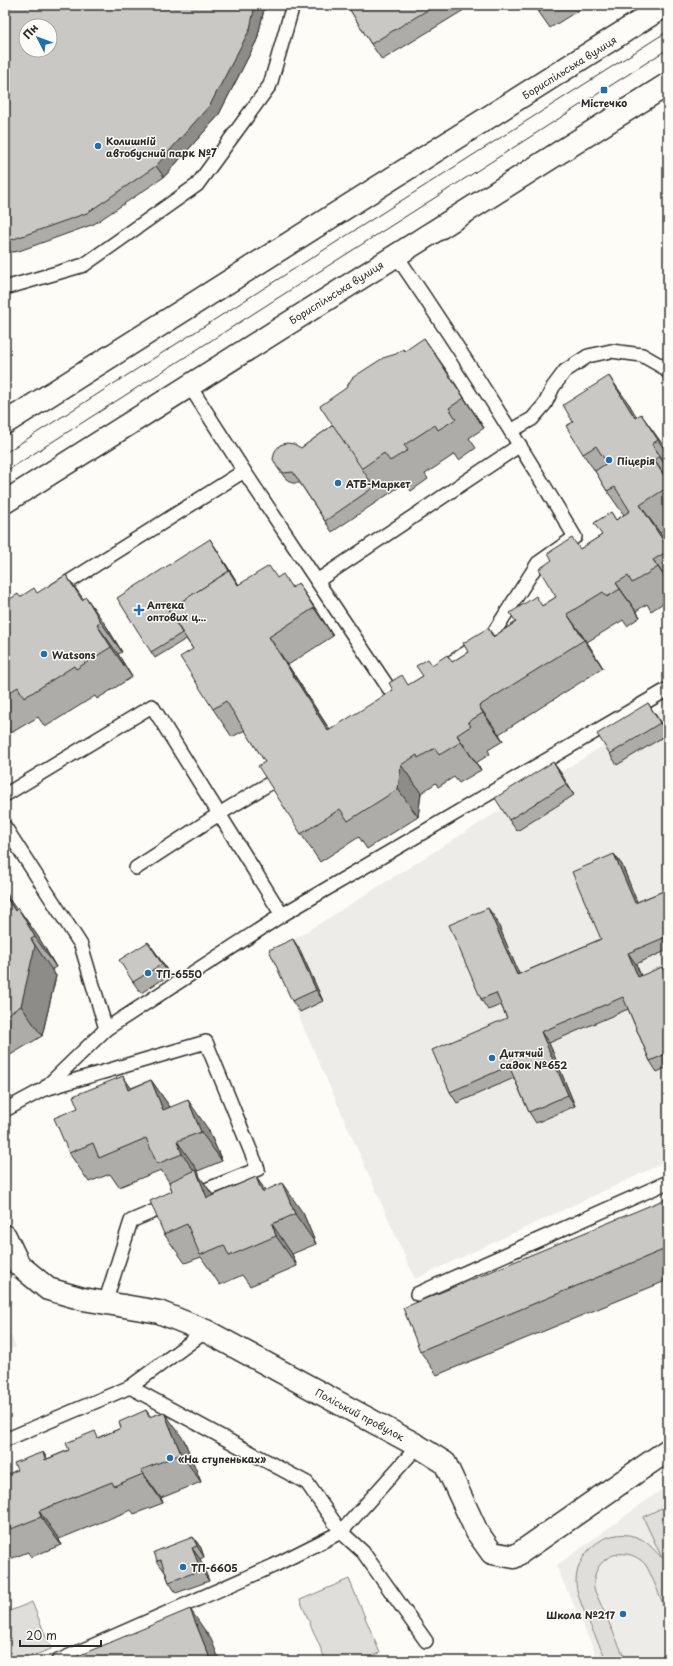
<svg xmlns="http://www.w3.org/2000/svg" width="673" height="1666" viewBox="0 0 673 1666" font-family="'Playpen Sans',sans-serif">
	<rect width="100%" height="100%" fill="#fdfcf7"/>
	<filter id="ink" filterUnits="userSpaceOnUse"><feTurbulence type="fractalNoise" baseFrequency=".025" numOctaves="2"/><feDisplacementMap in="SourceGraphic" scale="8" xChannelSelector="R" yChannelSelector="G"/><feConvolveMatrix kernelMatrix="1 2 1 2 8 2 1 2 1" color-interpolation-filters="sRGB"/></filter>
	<g filter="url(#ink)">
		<g fill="#edece8">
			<polygon points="668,705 668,1161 415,1279 271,954"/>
			<polygon points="5,1322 16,1347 5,1351"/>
			<polygon points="668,1485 668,1661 599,1661 556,1566"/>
		</g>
		<g fill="#dfdeda" stroke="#858482">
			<path d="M668,1505V1615C662,1603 652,1574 645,1564C635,1553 618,1550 606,1559C596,1566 593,1577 594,1589L626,1661H607C599,1643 575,1598 576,1581C577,1549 611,1524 641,1539C650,1544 655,1551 662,1558L643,1517Z"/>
			<polygon points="349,1579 380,1653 360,1661 326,1661 300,1600"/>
			<polygon points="32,1602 51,1649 20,1661 5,1661 5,1613"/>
		</g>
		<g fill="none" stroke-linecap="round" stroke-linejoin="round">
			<defs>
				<g id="service">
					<path d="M396,255C459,347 518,441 575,537L538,563L491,637L438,671"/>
					<polyline points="5,288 84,265 197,185 270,85 293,5"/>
					<polyline points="189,385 244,471 317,581"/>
					<polyline points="511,431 532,419 545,404 553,387 565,371 588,356 611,351 642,355 663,367 668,372"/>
					<polyline points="56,590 244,471"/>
					<polyline points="396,699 317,581 520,445"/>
					<polyline points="5,795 152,706 282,915"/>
					<polyline points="5,827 81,945 106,1029"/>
					<polyline points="136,868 219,814 277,779"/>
					<polyline points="45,1089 206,1042 258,1169 193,1195"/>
					<polyline points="5,1110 44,1089 106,1029 282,915 668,689"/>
					<polyline points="417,1294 668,1182"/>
					<polyline points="105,1303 131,1221 171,1204"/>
					<polyline points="130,1387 307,1483 341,1532 363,1552 426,1641"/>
					<polyline points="5,1440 130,1387 206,1331"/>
					<polyline points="58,1661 273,1566 341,1532 418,1446"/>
				</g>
				<polyline id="minor" points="5,1236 19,1265 48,1289 83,1299 159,1312 206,1331 418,1446 445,1463 477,1532 492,1553 514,1557 668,1450"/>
				<g id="secondary">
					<polyline points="5,423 666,5"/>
					<polyline points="5,502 668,84"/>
				</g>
			</defs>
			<use href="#service" stroke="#2b2b2b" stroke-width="16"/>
			<use href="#minor" stroke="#2b2b2b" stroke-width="25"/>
			<use href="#secondary" stroke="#2b2b2b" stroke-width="25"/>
			<use href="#service" stroke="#fdfcf7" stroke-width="13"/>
			<use href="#minor" stroke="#fdfcf7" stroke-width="22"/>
			<use href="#secondary" stroke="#fdfcf7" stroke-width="22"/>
			<g stroke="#2b2b2b" stroke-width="1">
				<polyline points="5,453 668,31"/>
				<polyline points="5,472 668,49"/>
			</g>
		</g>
		<g fill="#adaca9" stroke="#2b2b2b">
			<polygon points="5,5 265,5 257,40 218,116 164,177 94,224 19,251 5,253"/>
			<polygon points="347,5 472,5 382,60 371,44"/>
			<polygon points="534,5 587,5 550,28"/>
			<polygon points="405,351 445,368 484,428 469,438 476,448 459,460 455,454 425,474 428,479 411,491 405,483 332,532 300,483 292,483 285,478 277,467 301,448 333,425"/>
			<polygon points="629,404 636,417 661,442 668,453 668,528 660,533 668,545 668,600 651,611 647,604 636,611 640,617 627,626 623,620 587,642 603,668 499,734 503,741 488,750 490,754 476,763 481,770 459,783 454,777 438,787 436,783 421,793 418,817 367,849 359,837 320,862 301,834 265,762 245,730 232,737 213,709 193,649 186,639 155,658 151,652 214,545 239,585 277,578 293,587 318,612 333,636 288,665 330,730 409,685 423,676 432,665 452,662 468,652 488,628 494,636 556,597 580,549 602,535 611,512 616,520 624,515 607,491 595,471 583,454"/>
			<polygon points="37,593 83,599 107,627 122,652 118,654 132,677 97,699 95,696 45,727 38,717 11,733 5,724 5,602 20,597"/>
			<polygon points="655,714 668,734 617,765 610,754"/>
			<polygon points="553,762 574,795 517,831 509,820"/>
			<polygon points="614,854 622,865 637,902 668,889 668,950 636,964 641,976 668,975 668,1067 657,1072 650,1061 628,1009 549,1043 575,1106 536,1123 529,1112 514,1078 457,1103 450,1092 507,1018 501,1005 488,1010 481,999 496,919 519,974 601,939"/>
			<polygon points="5,890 9,897 8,897 16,910 18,908 39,938 56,967 52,969 56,976 42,1036 7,1057 5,1055"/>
			<polygon points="148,942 156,953 170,975 141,993 133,982"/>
			<polygon points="300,950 323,1001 300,1012 292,1001"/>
			<polygon points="151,1080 170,1107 208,1129 222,1161 198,1171 200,1177 213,1195 256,1177 265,1190 303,1213 316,1244 292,1254 297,1266 250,1286 242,1275 220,1285 201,1257 185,1263 164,1234 172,1191 169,1182 161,1170 119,1187 110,1174 89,1182 69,1153 131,1088"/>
			<polygon points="668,1198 668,1280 437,1375 420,1351"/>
			<polygon points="146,1410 151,1417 184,1440 201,1482 161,1498 163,1503 134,1514 131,1510 59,1539 61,1545 31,1557 28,1552 5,1561 5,1476 17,1470 43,1452 47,1459 121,1428"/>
			<polygon points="193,1537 201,1548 204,1557 200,1559 209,1581 176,1593 169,1582 165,1572 157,1561"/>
		</g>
		<g fill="#8d8c89" stroke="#2b2b2b">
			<polygon points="255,5 265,5 257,40 218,116 164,177 156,166"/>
			<polygon points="424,338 445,368 484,428"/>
			<polygon points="609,376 629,404 654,446 635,418"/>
			<polygon points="641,414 661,442 668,453 668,455 658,440"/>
			<polygon points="652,444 668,467 668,469 659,456"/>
			<polygon points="654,460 668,480 668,482"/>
			<polygon points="640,505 660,533 668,545 668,548"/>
			<polygon points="210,539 233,576 249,599 238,585"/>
			<polygon points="653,560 668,581 668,582 658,567"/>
			<polygon points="66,575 87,604 82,600"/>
			<polygon points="298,583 318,612 333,636 314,608"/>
			<polygon points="616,583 636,611 640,617 620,589"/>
			<polygon points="86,597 107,627 122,652 101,622"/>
			<polygon points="567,614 587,642 603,668 584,640"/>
			<polygon points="97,625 118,654 132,677 111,647"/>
			<polygon points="269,637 288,665 348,759 328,731"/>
			<polygon points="648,703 655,714 668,734 660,723"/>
			<polygon points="479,706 499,734 503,741 483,713"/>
			<polygon points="457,735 476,763 481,770 461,742"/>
			<polygon points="553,762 561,773 574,795 566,784"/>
			<polygon points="401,765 421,793 418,817 398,789"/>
			<polygon points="614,854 622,865 642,914 635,903"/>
			<polygon points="5,893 21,916 15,911 5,895"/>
			<polygon points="18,908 39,938 56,967 35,937"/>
			<polygon points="488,908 496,919 524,986 517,975"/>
			<polygon points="31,939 56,976 42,1036 21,1006"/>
			<polygon points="293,939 300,950 323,1001 316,990"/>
			<polygon points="148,942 156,953 170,975 162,964"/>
			<polygon points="628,953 636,964 646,988 638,977"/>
			<polygon points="662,967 668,975 668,981"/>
			<polygon points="541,1032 549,1043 575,1106 568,1095"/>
			<polygon points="123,1076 143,1105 128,1090"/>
			<polygon points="151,1080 172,1110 184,1139 163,1110"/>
			<polygon points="188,1100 208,1129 222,1161 201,1132"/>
			<polygon points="177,1141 198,1171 200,1177 216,1200 207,1198 198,1176 182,1154"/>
			<polygon points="256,1177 277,1207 282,1221 262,1192"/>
			<polygon points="282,1183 303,1213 316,1244 295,1214"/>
			<polygon points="272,1224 292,1254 297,1266 276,1236"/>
			<polygon points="164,1412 184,1440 201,1482 181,1454"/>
			<polygon points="43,1452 62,1480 45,1460"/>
			<polygon points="141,1470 161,1498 163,1503 143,1474"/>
			<polygon points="39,1511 59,1539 61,1545 41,1517"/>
			<polygon points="193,1537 201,1548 204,1557 197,1546"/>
			<polygon points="192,1548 200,1559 209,1581 201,1570"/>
			<polygon points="190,1609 211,1639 220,1661 211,1661"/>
		</g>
		<g fill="#c9c8c4" stroke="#2b2b2b" fill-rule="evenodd">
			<path d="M5,5H255L250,29L210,105L156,166L87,213L11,240L5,241ZM26,26H50V50H26Z"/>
			<polygon points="347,5 436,5 371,44"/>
			<polygon points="534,5 551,5 539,12"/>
			<polygon points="424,338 464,398 449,408 456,419 438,430 435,425 404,445 408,450 390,461 384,453 361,469 320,406 346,388 352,378 383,358 396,354 403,349 405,351"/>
			<polygon points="609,376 635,418 641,414 658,440 652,444 659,456 654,460 668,482 668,487 640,505 668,548 668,551 653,560 658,567 632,583 628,576 616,583 620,589 607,597 603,592 567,614 584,640 479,706 483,713 468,722 471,726 457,735 461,742 439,755 435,748 418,758 417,755 401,765 398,789 348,821 340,809 301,834 258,766 265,762 226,701 213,709 180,657 193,649 168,610 229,571 238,585 269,566 277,578 283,574 292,588 298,583 314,608 269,637 328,731 393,690 389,683 402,675 408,685 423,676 416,666 428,659 432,665 447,655 452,662 468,652 463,643 488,628 493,637 516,622 510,613 536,596 542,606 556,597 539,569 552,560 548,553 572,538 580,549 602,535 594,523 611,512 616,520 630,511 615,487 607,491 595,471 607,463 596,446 583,454 566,426 573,422 563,405"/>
			<polygon points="333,425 374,487 325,521 293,472 284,473 277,467 273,459 275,451 280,445 287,443 294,444 301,448"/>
			<polygon points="210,539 229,571 168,610 182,633 151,652 117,598"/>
			<polygon points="66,575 82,600 86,597 101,622 97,625 111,647 76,669 74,666 24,698 18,687 5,695 5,602 18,594 20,597 34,588 37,593"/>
			<polygon points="648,703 660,723 610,754 597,734"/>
			<polygon points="553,762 566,784 509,820 495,798"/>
			<polygon points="614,854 635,903 668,889 668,936 628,953 638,977 662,967 668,981 668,1053 650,1061 623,997 541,1032 568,1095 529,1112 509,1066 450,1092 432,1050 507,1018 496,993 481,999 449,925 488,908 517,975 601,939 572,872"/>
			<polygon points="5,895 15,911 18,908 35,937 31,939 35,946 21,1006 5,1016"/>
			<polygon points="293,939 316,990 292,1001 269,950"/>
			<polygon points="148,942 162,964 133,982 119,960"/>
			<polygon points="123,1076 128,1090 151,1080 163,1110 188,1100 201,1132 177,1141 182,1154 157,1164 146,1138 99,1158 93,1143 69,1153 54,1118 78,1108 73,1096"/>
			<polygon points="196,1170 207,1198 256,1177 262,1192 282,1183 295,1214 272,1224 276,1236 229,1256 224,1245 200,1255 187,1224 164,1234 150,1201 172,1191 169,1182"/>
			<polygon points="668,1198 668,1248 420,1351 403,1308"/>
			<polygon points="146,1410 149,1417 164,1412 181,1454 141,1470 143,1474 114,1486 112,1482 39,1511 41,1517 11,1529 9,1524 5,1525 5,1476 17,1470 14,1463 43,1452 45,1460 69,1450 66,1443 95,1431 98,1438 121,1428 119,1422"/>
			<polygon points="193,1537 197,1546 192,1548 201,1570 169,1582 161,1560 157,1561 154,1552"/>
			<polygon points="190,1609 211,1661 66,1661"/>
			<polygon points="424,1658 426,1661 418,1661"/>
		</g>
	</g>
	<g fill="#1f6fb2" stroke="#fdfcf7" stroke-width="1.5">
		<rect x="600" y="86" width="8" height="8" rx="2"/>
		<circle cx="98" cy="146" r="4"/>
		<circle cx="609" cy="460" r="4"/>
		<circle cx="338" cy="483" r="4"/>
		<path d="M137 604h4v4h4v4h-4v4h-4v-4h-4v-4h4z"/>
		<circle cx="44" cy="654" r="4"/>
		<circle cx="148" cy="973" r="4"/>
		<circle cx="492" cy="1058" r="4"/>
		<circle cx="170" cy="1458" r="4"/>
		<circle cx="183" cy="1567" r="4"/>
		<circle cx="623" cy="1614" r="4"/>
	</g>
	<g text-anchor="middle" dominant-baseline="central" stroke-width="3" stroke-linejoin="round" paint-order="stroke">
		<g font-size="10" fill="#2b2b2b" stroke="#fdfcf7">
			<text transform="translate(569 67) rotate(-32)">Бориспільська вулиця</text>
			<text transform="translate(336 292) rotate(-32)">Бориспільська вулиця</text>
			<text transform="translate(360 1414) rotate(28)">Поліський провулок</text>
		</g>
		<g font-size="10" font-weight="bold" fill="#2b2b2b" stroke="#fdfcf7" text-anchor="start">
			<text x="604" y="102" text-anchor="middle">Містечко</text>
			<text x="106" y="140">Колишній<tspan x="106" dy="12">автобусний парк №7</tspan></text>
			<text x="617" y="460">Піцерія</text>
			<text x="346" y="483">АТБ-Маркет</text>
			<text x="147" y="604">Аптека<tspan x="147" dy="12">оптових ц...</tspan></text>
			<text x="52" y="654">Watsons</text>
			<text x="156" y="973">ТП-6550</text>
			<text x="500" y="1052">Дитячий<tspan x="500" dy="12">садок №652</tspan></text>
			<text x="178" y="1458">«На ступеньках»</text>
			<text x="191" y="1567">ТП-6605</text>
			<text x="615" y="1614" text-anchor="end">Школа №217</text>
		</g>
	</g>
	<rect width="673" height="1666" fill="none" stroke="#fdfcf7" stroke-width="20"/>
	<rect x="10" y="10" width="653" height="1646" fill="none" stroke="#2b2b2b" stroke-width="1.5" filter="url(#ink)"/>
	<g transform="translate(38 38) rotate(312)"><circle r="19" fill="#fdfcf7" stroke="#a9a8a5"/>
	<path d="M0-3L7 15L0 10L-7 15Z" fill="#1f6fb2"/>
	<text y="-6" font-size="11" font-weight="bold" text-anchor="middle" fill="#2b2b2b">Пн</text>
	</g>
	<path d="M20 1640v6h81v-6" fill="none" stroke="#2b2b2b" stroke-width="2"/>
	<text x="26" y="1640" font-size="12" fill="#2b2b2b" stroke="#fdfcf7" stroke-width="3" paint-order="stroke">20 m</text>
</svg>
